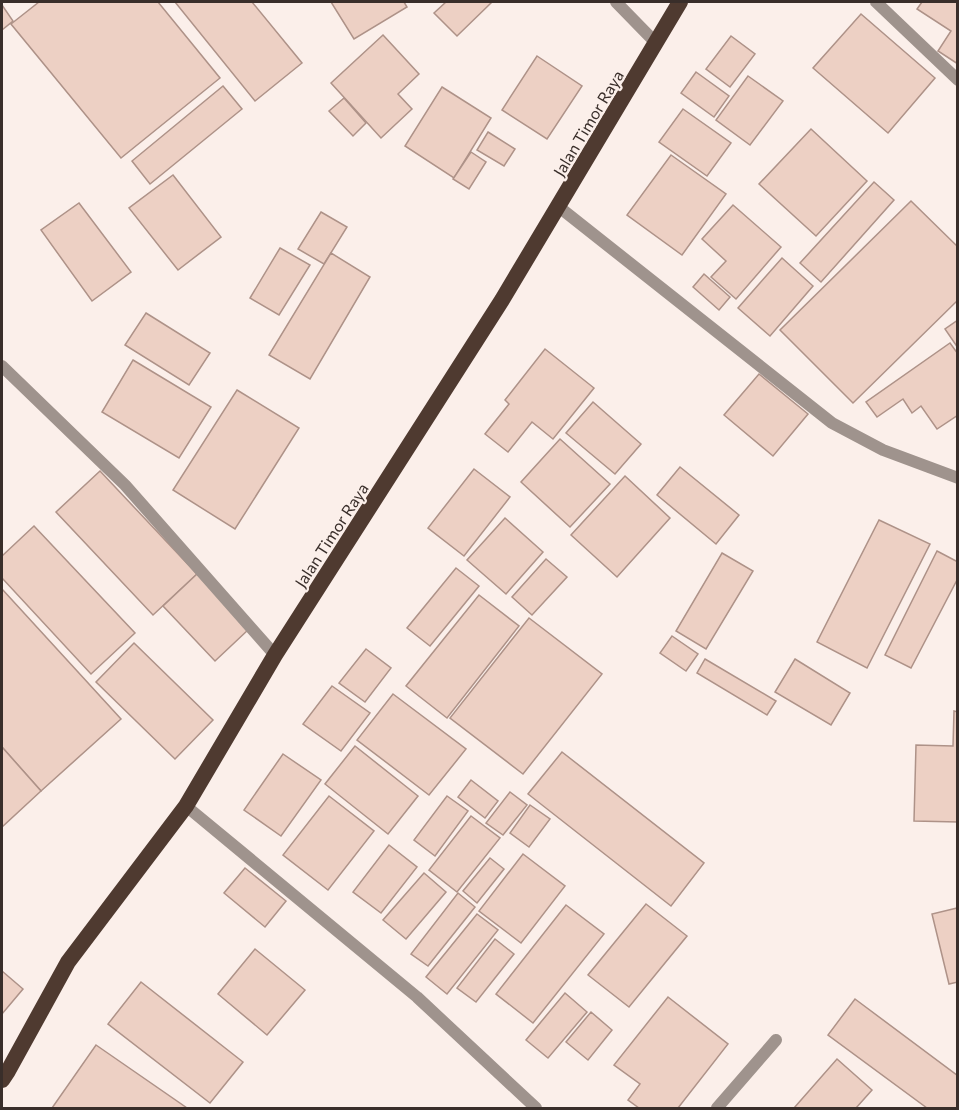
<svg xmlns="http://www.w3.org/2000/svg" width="959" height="1110" viewBox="0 0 959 1110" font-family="Commissioner,sans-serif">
	<rect width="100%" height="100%" fill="#fbefea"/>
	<g fill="#edd0c4" stroke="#ae9288" stroke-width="1.5">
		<polygon points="39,2 158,2 220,78 121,158 11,24"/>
		<polygon points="175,2 252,2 302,63 255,101"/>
		<polygon points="331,2 404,2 407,7 354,39"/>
		<polygon points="446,2 492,2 457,36 434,13"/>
		<polygon points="922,2 958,2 958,64 938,51 951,31 917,9"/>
		<polygon points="2,5 13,21 2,30"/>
		<polygon points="861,14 935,78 888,133 813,68"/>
		<polygon points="383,35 419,74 398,94 412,109 381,138 331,83"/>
		<polygon points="731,36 755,54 730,87 706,69"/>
		<polygon points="537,56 582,86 547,139 502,110"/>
		<polygon points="696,72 729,96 714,117 681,93"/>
		<polygon points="748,76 783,101 750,145 716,120"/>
		<polygon points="223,86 242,109 150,184 132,161"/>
		<polygon points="442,87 491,118 454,178 405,146"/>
		<polygon points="344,98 366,123 353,136 329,111"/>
		<polygon points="683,109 731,143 707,176 659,142"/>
		<polygon points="811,129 867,181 816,236 759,184"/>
		<polygon points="488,132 515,149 504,166 477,150"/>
		<polygon points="471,152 486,162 469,189 453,179"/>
		<polygon points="671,155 726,194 682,255 627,215"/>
		<polygon points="173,175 221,237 178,270 129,208"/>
		<polygon points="874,182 894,200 821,282 800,263"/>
		<polygon points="911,201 958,247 958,300 853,403 780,330"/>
		<polygon points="79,203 131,272 92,301 41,230"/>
		<polygon points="733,205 781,247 736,299 711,277 726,261 702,239"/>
		<polygon points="321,212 347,227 324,264 298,249"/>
		<polygon points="280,248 310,265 279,315 250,298"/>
		<polygon points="331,253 370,277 310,379 269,355"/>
		<polygon points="782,258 813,286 770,336 738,308"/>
		<polygon points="704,274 730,297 719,310 693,287"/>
		<polygon points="146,313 210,353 189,385 125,345"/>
		<polygon points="958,320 958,348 945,329"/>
		<polygon points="950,343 958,354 958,415 937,429 921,406 912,413 903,399 877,417 866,402"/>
		<polygon points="545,349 594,388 553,439 532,422 508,452 485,434 509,404 505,400"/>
		<polygon points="133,360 211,407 179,458 102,412"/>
		<polygon points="759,374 808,414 773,456 724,415"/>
		<polygon points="237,390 299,428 235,529 173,490"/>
		<polygon points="593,402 641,444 615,474 566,433"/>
		<polygon points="560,439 610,484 570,527 521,482"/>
		<polygon points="680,467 739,515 716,544 657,495"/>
		<polygon points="474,469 510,497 464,556 428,528"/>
		<polygon points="100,471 197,574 153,615 56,512"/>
		<polygon points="625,476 670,518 617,577 571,535"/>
		<polygon points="505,518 543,552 506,594 467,560"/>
		<polygon points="879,520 930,544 867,668 817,642"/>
		<polygon points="34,526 135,633 91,674 2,578 2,556"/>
		<polygon points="937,551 958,562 958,578 911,668 885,655"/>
		<polygon points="722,553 753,571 706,649 676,631"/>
		<polygon points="546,559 567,577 532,615 512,597"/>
		<polygon points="456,568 479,586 430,646 407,628"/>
		<polygon points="197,574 249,629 215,661 163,606"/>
		<polygon points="2,589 121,719 41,791 2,747"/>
		<polygon points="479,595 519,626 447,718 406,686"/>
		<polygon points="529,618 602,674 523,774 450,718"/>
		<polygon points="672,636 698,654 686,671 660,653"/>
		<polygon points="134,643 213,720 175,759 96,682"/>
		<polygon points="366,649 391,668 365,702 339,683"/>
		<polygon points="705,659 776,701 767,715 697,673"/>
		<polygon points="795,659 850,693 831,725 775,692"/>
		<polygon points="332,686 370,713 341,751 303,724"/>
		<polygon points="393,694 466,749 429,795 357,740"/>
		<polygon points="954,711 958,712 958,822 914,821 916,745 953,746"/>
		<polygon points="355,746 418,796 388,834 325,784"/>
		<polygon points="2,747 41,791 2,827"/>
		<polygon points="562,752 704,863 671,906 528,794"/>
		<polygon points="283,754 321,780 281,836 244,810"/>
		<polygon points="471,780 498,801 485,818 458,797"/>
		<polygon points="510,792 527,805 503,835 486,823"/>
		<polygon points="329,796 374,831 328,890 283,855"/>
		<polygon points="447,796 468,811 435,856 414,840"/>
		<polygon points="530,805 550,819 529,847 510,833"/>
		<polygon points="471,816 500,838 457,892 429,870"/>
		<polygon points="389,845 417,867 381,913 353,892"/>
		<polygon points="523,854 565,886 521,943 479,911"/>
		<polygon points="490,858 504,869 477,903 463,891"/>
		<polygon points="245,868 286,901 265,927 224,893"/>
		<polygon points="424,873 446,892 406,939 383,920"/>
		<polygon points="458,893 475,907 428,966 411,954"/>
		<polygon points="646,904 687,936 629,1007 588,975"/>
		<polygon points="566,905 604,934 533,1023 496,994"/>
		<polygon points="957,908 958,982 949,984 932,914"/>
		<polygon points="477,914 498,930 447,994 426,977"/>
		<polygon points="495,939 514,954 476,1002 457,988"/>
		<polygon points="255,949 305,990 267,1035 218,994"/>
		<polygon points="2,971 23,989 2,1014"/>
		<polygon points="141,982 243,1062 210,1103 108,1024"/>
		<polygon points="565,993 587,1012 548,1058 526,1040"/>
		<polygon points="668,997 728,1044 678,1108 639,1108 628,1100 640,1084 614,1065"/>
		<polygon points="855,999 958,1076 958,1108 927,1108 828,1035"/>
		<polygon points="591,1012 612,1030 588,1060 566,1042"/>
		<polygon points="96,1045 187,1108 52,1108"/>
		<polygon points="837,1059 872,1090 856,1108 794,1108"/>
	</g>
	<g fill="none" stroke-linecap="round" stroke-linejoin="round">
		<polyline stroke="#9f938d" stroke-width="12" points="876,2 958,80"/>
		<g stroke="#9f938d" stroke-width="12">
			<polyline points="616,2 656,43"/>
			<polyline points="559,207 832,423 883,450 958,478"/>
			<polyline points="2,366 125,485 275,655"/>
			<polyline points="186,806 417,997 536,1108"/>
			<polyline points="717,1108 776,1040"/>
		</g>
		<polyline stroke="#4f3a30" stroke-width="16" points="2,1080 8,1071 68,962 186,806 275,655 502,300 680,2"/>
	</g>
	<g text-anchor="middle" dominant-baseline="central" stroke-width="4.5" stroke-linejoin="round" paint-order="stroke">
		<g font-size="16" fill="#392e2a" stroke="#fbefea">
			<text transform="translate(588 123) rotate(-59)">Jalan Timor Raya</text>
			<text transform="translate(331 535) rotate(-57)">Jalan Timor Raya</text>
		</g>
	</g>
	<rect width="959" height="1110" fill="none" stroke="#392e2a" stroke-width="6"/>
</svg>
